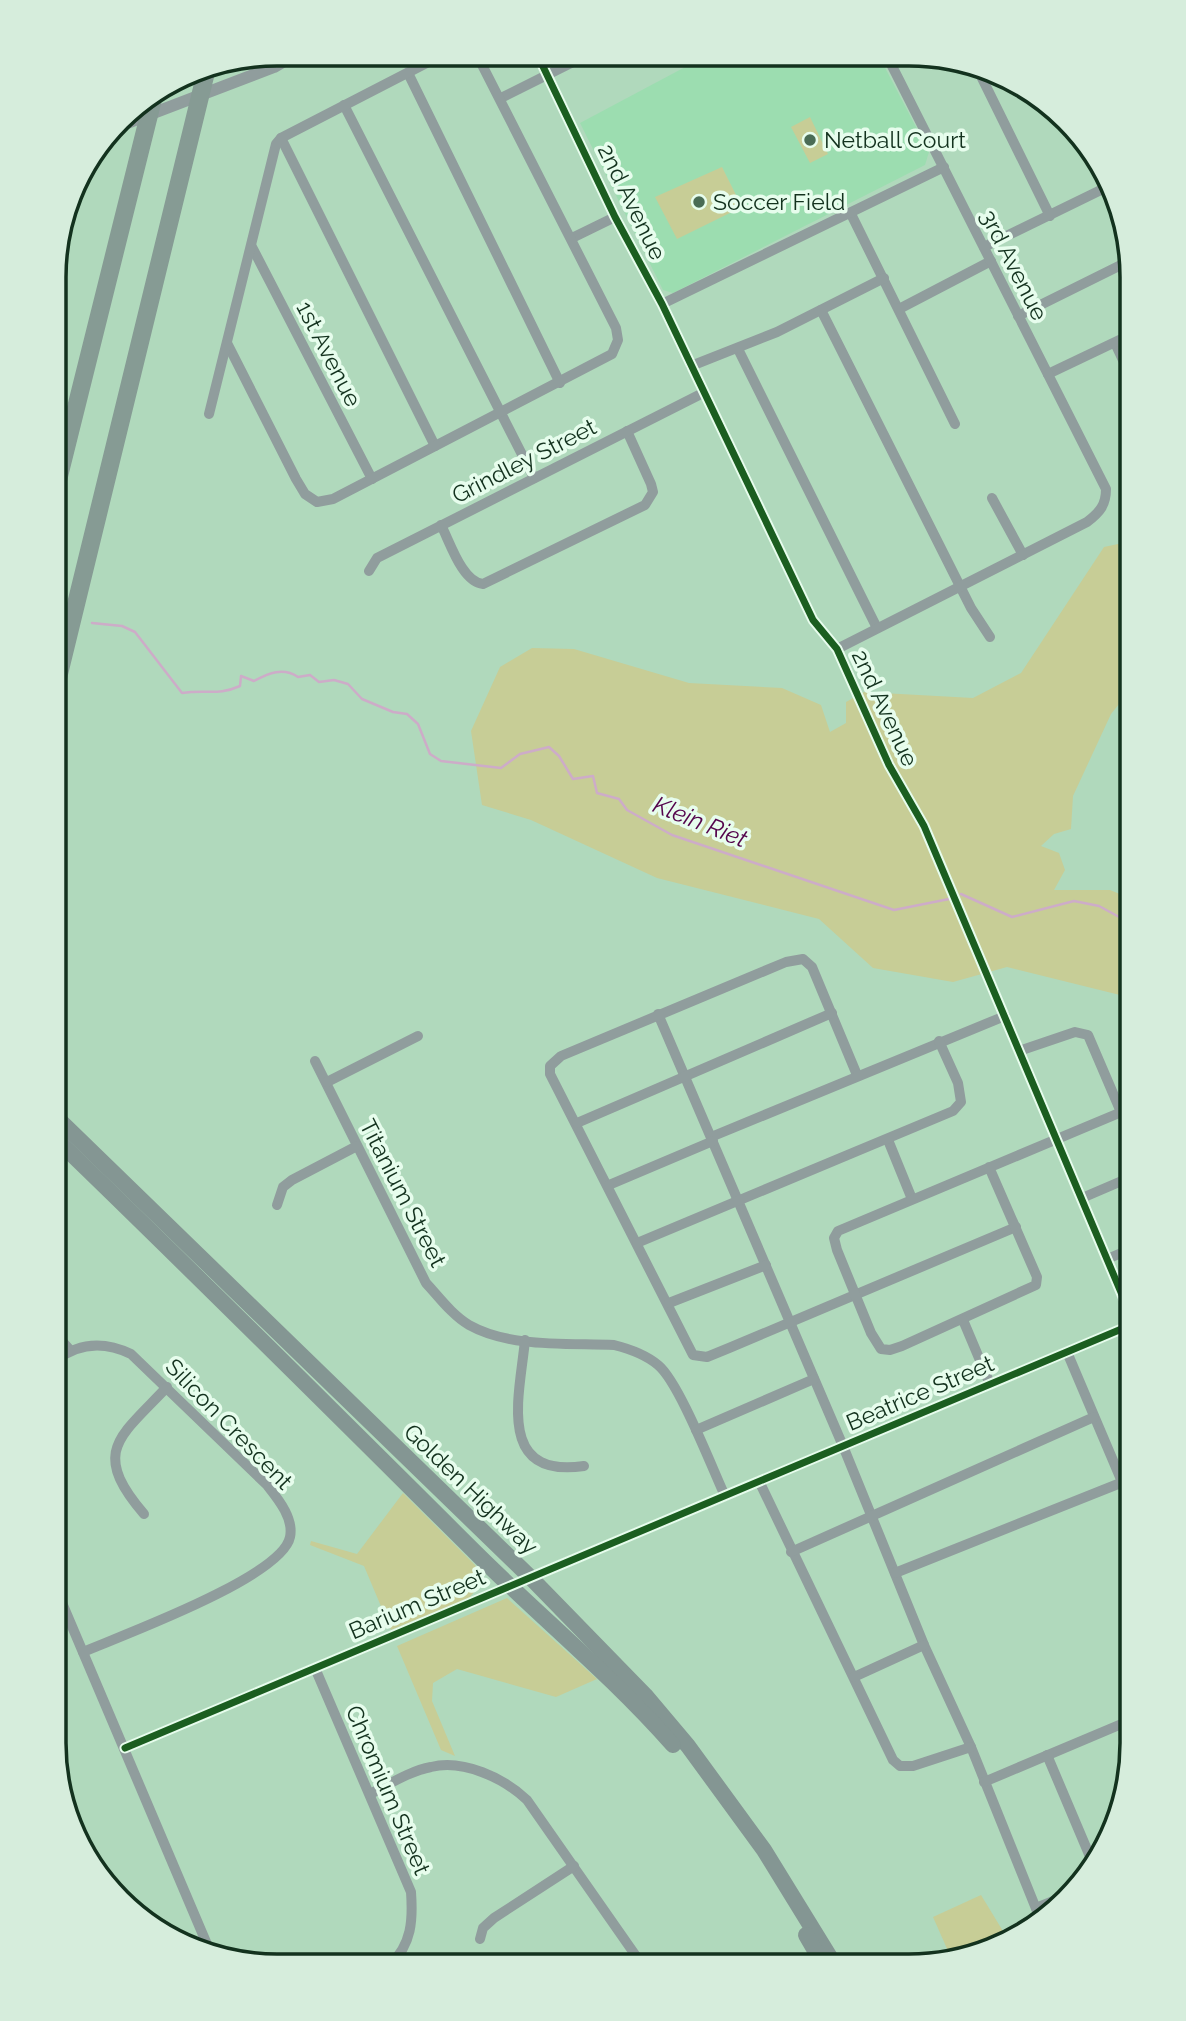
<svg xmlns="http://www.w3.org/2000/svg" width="1186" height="2021" font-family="Raleway,sans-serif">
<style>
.built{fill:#9cddb0}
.green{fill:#c7cd96}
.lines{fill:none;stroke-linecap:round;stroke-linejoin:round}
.stream{stroke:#cdacc8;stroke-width:2.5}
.minor{stroke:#909d9d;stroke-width:10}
.tertiary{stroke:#909d9d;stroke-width:12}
.primary{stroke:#849693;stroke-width:16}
.motorway{stroke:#869b94;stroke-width:18}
.cycleway-casing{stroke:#e7fded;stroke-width:11}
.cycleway{stroke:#1b5e20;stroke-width:7}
.poi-dot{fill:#4a6c55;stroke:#e7fded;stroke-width:2.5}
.labels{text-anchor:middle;stroke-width:7;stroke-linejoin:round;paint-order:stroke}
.poi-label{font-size:23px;fill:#13321e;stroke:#e7fded;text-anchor:start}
.street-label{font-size:23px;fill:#13321e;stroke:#e7fded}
.water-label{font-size:24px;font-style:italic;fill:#54044c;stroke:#e7fded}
.rim{fill:none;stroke:#13321e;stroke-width:3.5}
</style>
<rect width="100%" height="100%" fill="#b0d9bc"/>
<!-- built -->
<polygon class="built" points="704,57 880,58 929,152 925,165 673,293 663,290 580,123"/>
<!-- green -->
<g class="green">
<polygon points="810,117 828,154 810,163 791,127"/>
<polygon points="722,167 742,207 677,239 655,197"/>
<polygon points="1132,541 1132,688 1111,714 1073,796 1071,829 1054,834 1041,846 1059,853 1065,870 1054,890 1110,890 1132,899 1132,998 1007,967 953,982 873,968 819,919 657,878 531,820 482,805 471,731 500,667 532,648 574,649 689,683 782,688 821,705 830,732 846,723 846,702 864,692 973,698 1021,673 1104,547"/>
<polygon points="403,1493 475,1565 481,1575 481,1584 469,1598 391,1630 364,1566 310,1545 311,1541 357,1554"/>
<polygon points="507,1598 597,1679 556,1697 457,1669 433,1683 432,1701 455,1756 441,1750 397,1646"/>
<polygon points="981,1895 1009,1941 981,1955 952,1960 933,1917"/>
</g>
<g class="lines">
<!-- stream -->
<g class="stream">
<path d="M92,623L122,626L135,632L182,693C206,689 218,696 240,686L241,676L254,681C269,673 283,667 298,677L310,675L319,682L334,680L348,684L362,699L393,712L407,714L418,724L430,754L441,761L501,768L520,754L549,747L559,756L573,779L593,776L597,793L619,799L627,810L672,835L894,910L949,899"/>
<polyline points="961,894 1012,917 1074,901 1099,906 1132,924"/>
</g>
<!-- minor -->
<g class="minor">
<polyline points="538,56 615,217 662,304 813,620 837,649 889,765 924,826 1131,1316"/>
<polyline points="979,72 1050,216"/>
<polyline points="408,73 560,383"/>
<polyline points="501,98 585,56"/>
<polyline points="344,105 534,478"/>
<polyline points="281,138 435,446"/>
<polyline points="851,214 955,424"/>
<polyline points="572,238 615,217"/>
<polyline points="252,247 372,479"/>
<polyline points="984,247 1107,187"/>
<polyline points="662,304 944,167"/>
<polyline points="899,309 991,261"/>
<polyline points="821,310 971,608 990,637"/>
<polyline points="1018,316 1129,261"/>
<polyline points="227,343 296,479 305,494 317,502 333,499 612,354 618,340 616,328 477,55"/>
<polyline points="1115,343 1132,379"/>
<polyline points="738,349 877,628"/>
<polyline points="691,366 777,332 884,278"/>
<polyline points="1048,374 1132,334"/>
<polyline points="209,414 276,144 281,138 442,55"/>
<polyline points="992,498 1023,555"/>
<path d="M441,525C450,542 462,582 483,584L645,505L653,492L651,484L627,431"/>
<polyline points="369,571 377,558 703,393"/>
<path d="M837,649L1087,522C1100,512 1106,505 1106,489L888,58"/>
<polyline points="658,1014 843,1446 924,1645 971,1747 1041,1921"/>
<polyline points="1019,1051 1075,1032 1088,1035 1121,1112"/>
<path d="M315,1061L426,1283C439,1297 452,1315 469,1325C510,1348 568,1343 614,1345C630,1349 645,1354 658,1365C679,1382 712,1468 725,1496"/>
<polyline points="857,1075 812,967 803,959 786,962 561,1056 550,1066 550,1074 693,1355 707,1357 729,1348 1016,1227"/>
<polyline points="327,1082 418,1036"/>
<polyline points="577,1123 832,1013"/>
<polyline points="711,1137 1005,1016"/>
<polyline points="888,1140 912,1199"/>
<polyline points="989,1167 1037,1277 1036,1285 902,1346 890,1350 881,1349 871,1333 837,1250 834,1238 838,1231 1131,1108"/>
<polyline points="609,1185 713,1141"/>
<polyline points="1082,1198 1131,1177"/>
<polyline points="277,1205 283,1187 292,1180 357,1146"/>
<polyline points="637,1243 953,1111 961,1102 958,1083 939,1041"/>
<polyline points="1107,1259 1131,1249"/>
<polyline points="669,1303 766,1265"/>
<polyline points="963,1320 990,1384"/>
<polyline points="55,1333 70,1350"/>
<path d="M525,1340C520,1394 495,1479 584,1466"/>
<polyline points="1067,1352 1131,1503"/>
<path d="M55,1361C78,1343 104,1341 131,1354L267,1485C278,1499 294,1518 290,1537C282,1577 123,1635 83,1652"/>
<polyline points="696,1430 814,1379"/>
<polyline points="759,1481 893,1760 900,1766 913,1766 971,1747"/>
<path d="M144,1514C90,1451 120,1437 167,1387"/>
<polyline points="791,1552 1094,1417"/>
<polyline points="895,1573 1123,1482"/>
<polyline points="54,1584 209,1949"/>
<path d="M315,1668L411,1892C413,1920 412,1944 390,1965"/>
<polyline points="854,1677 924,1645"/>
<polyline points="125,1748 1131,1325"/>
<polyline points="1047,1755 1094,1866"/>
<polyline points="984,1782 1131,1720"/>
<path d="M370,1794C390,1784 410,1771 431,1767C463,1759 504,1778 527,1800L643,1966"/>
<polyline points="1112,1814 1119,1811"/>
<polyline points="1036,1908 1071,1894"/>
<polyline points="480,1939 483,1928 494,1918 574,1866"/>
<polyline points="624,1966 637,1957"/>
</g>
<!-- tertiary -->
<polyline class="tertiary" points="117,127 274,67 296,54"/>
<!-- primary -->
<g class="primary">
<polyline points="55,1116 531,1578 645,1695 688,1746 764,1850 836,1967"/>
<path d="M55,1138C198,1276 339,1417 480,1557C544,1620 613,1677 673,1745"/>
<polyline points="806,1935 824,1966"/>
</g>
<!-- motorway -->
<g class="motorway">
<polyline points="56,488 154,95"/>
<polyline points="56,686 207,68"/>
</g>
<defs>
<g id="cycleway">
<polyline points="538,56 615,217 662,304 813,620 837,649 889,765 924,826 1131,1316"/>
<polyline points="125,1748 1131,1325"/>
</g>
</defs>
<!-- cycleway casing -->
<use href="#cycleway" class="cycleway-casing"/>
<!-- cycleway -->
<use href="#cycleway" class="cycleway"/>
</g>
<!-- markers -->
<g class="poi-dot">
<circle cx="810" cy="140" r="7"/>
<circle cx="699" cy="202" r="7"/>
</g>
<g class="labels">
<!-- poi labels -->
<g class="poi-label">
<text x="824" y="148">Netball Court</text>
<text x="713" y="210">Soccer Field</text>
</g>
<!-- street labels -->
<g class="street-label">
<text transform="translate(632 202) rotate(64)" y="8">2nd Avenue</text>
<text transform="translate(1014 265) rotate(63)" y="8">3rd Avenue</text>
<text transform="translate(329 354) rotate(63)" y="8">1st Avenue</text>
<text transform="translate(524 461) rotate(-27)" y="8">Grindley Street</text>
<text transform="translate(885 708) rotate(65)" y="8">2nd Avenue</text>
<text transform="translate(403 1193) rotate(63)" y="8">Titanium Street</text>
<text transform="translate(920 1393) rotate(-23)" y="8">Beatrice Street</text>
<text transform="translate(229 1424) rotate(46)" y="8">Silicon Crescent</text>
<text transform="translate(471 1489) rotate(44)" y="8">Golden Highway</text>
<text transform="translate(417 1604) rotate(-23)" y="8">Barium Street</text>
<text transform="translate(388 1790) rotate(67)" y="8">Chromium Street</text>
</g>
<!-- water labels -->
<g class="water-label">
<text transform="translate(700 822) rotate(22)" y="8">Klein Riet</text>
</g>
</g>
<!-- crop -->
<path d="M0 0H1186V2021H0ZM277 66H909A211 211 0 0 1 1120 277V1743A211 211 0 0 1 909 1954H277A211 211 0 0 1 66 1743V277A211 211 0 0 1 277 66Z" fill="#d6eddc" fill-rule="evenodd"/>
<path class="rim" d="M277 66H909A211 211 0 0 1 1120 277V1743A211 211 0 0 1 909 1954H277A211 211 0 0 1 66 1743V277A211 211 0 0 1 277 66Z"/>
</svg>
